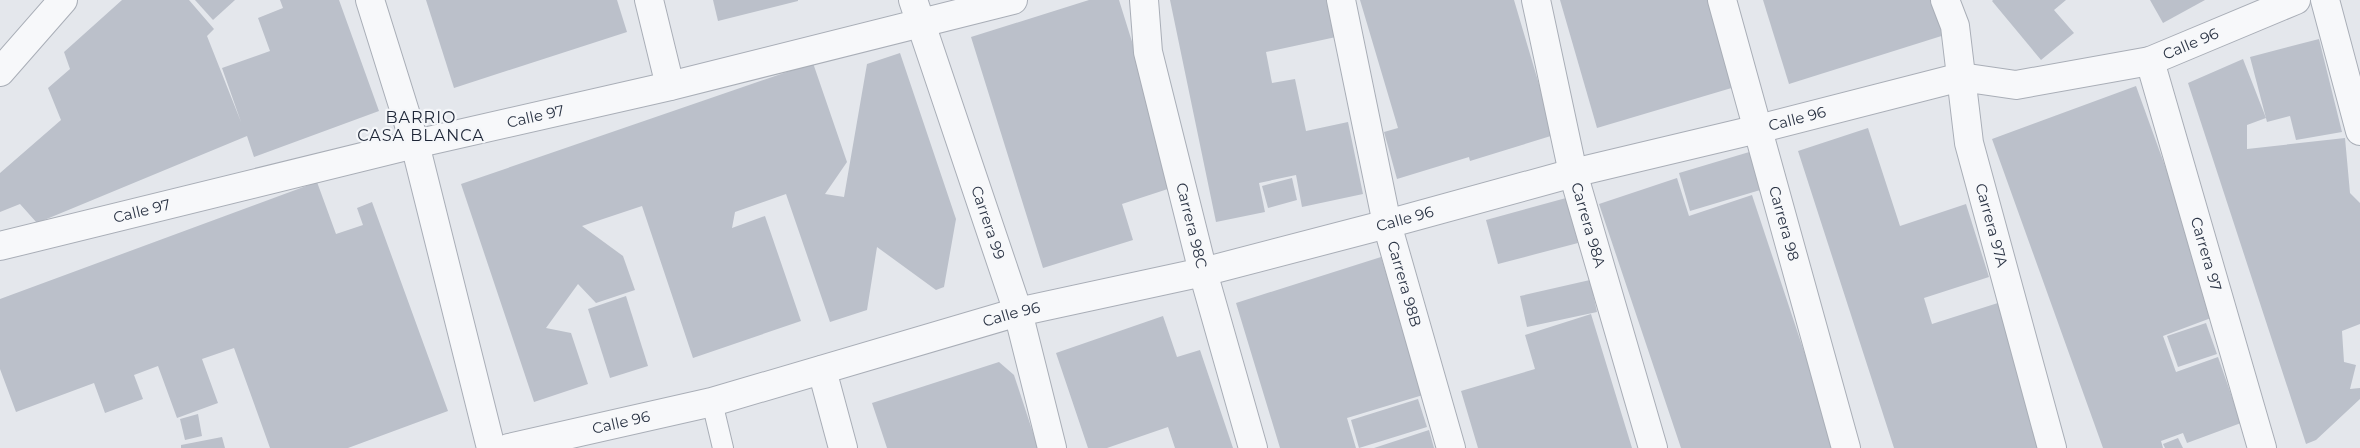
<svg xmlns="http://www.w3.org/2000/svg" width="2360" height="448" font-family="Montserrat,sans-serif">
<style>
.building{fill:#bbc0ca}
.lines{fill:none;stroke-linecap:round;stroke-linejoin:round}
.lane-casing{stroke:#a9aeb7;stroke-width:22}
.street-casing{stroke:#a9aeb7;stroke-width:30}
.lane{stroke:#f7f8fa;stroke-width:20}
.street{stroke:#f7f8fa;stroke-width:28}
.labels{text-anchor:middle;stroke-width:4.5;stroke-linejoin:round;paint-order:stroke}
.street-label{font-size:15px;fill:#2b3445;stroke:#f4f6f9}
.neighbourhood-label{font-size:16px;letter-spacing:1px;fill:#1d2536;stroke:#f4f6f9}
</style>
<rect width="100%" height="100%" fill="#e4e7ec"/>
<!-- building -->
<g class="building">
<polygon points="122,0 189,0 214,29 207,36 241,122 222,68 270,51 258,18 283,8 280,0 339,0 379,111 254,157 247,136 37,223 20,204 0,212 0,173 61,120 48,88 70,69 64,52"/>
<polygon points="195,0 235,0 213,20"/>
<polygon points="426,0 617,0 627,32 454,88"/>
<polygon points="713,0 798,0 798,1 718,21"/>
<polygon points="1089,0 1119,0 1177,186 1122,204 1133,240 1043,268 971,37"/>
<polygon points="1170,0 1329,0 1336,37 1266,52 1272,83 1295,79 1306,131 1348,122 1363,194 1302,207 1296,175 1259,183 1265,212 1216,222"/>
<polygon points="1360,0 1514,0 1554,135 1470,161 1469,157 1397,179 1384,132 1398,128"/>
<polygon points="1560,0 1721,0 1745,84 1597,128"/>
<polygon points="1763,0 1941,0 1951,33 1789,84"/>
<polygon points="1993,0 2066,0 2054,10 2074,33 2041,60 1992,1"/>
<polygon points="2150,0 2205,0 2163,23"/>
<polygon points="2319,39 2342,132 2296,140 2290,116 2267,122 2250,57"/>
<polygon points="900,53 956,219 944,287 936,290 877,247 867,310 830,322 786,194 735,212 732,228 765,216 801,321 693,358 642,206 582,226 623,256 635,290 596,303 578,284 546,328 571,333 588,384 534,402 461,184 813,63 847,162 825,194 844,197 867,64"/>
<polygon points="2243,59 2266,118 2247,125 2247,149 2345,138 2350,193 2360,203 2360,324 2342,331 2344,362 2356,365 2350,389 2360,388 2360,399 2316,440 2306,444 2188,83"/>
<polygon points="2136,86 2219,315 2163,336 2176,372 2218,357 2241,423 2187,443 2183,433 2161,441 2163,448 2103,448 1992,139"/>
<polygon points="1868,128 1900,226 1966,204 1989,277 1924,298 1932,324 2001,302 2048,448 1894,448 1798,151"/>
<polygon points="1756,150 1767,188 1690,211 1679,173"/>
<polygon points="1292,178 1297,200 1268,208 1262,186"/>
<polygon points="1677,178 1689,216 1752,195 1836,448 1681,448 1599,204"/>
<polygon points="317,182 336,234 363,225 357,208 372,202 448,411 348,448 270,448 234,348 202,359 218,403 177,418 158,366 134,375 143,399 105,413 94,383 16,412 0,369 0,299"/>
<polygon points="1566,198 1578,243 1498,264 1486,220"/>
<polygon points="1381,257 1423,395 1347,418 1356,448 1280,448 1236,303"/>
<polygon points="1590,280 1597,312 1527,327 1520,296"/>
<polygon points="626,296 648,366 610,378 588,309"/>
<polygon points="1591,314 1632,448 1478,448 1461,391 1535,369 1525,335"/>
<polygon points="1163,316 1177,357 1200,350 1233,448 1175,448 1168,427 1107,448 1088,448 1056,353"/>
<polygon points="2206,323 2217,354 2178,367 2167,336"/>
<polygon points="999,362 1014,375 1038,448 887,448 872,403"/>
<polygon points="1418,399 1427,427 1359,448 1351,420"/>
<polygon points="198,414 202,436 185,440 180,419"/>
<polygon points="1429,430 1434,448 1374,448"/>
<polygon points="222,437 225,448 181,448 181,445"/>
<polygon points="2178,438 2183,448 2165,448 2163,444"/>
</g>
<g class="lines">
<defs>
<polyline id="lane" points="712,402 723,448"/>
<g id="street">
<polyline points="370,0 415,144 491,448"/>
<polyline points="649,0 670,86"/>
<path id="s1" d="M913,0L1018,312L1052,448"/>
<path id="s2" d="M1144,0L1148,52L1203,272L1253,448"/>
<path id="s3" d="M1341,0L1387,224L1451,448"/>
<path id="s4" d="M1536,0L1573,173L1653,448"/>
<path id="s5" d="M1722,0L1846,448"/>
<path id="s6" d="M1945,0L1955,26L1969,143L2052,448"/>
<polyline points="2325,0 2360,131"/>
<path id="s7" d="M2150,61L2262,448"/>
<polyline points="0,72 63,0"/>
<path id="s8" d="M0,246L415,144L670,86L1013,0"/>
<polyline points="822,370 843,448"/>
<path id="s9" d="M509,448L712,402L1018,312L1203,272L1387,224L1573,173L1758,129L1961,77L2016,85L2150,61L2296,0"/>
</g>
</defs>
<!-- lane casing -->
<use href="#lane" class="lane-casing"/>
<!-- street casing -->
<use href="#street" class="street-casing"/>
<!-- lane -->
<use href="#lane" class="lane"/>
<!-- street -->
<use href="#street" class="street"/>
</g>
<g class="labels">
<!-- street labels -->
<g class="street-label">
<text dy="5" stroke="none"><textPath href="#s9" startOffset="1735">Calle 96</textPath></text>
<text dy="5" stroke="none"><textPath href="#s8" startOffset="551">Calle 97</textPath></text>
<text dy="5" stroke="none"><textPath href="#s9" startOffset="1330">Calle 96</textPath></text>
<text dy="5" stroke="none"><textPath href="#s8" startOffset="146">Calle 97</textPath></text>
<text dy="5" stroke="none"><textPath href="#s9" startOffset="925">Calle 96</textPath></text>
<text dy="5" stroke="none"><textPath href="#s1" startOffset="235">Carrera 99</textPath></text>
<text dy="5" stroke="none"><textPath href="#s5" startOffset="232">Carrera 98</textPath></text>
<text dy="5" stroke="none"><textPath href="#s6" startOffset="231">Carrera 97A</textPath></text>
<text dy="5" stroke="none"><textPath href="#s2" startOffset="231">Carrera 98C</textPath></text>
<text dy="5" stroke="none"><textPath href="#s4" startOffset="231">Carrera 98A</textPath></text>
<text dy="5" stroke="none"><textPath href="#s7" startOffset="201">Carrera 97</textPath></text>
<text dy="5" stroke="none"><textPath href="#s3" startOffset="291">Carrera 98B</textPath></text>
<text dy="5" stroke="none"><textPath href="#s9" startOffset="520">Calle 96</textPath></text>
<text dy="5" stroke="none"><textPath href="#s9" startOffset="115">Calle 96</textPath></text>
</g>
<!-- neighbourhood labels -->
<g class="neighbourhood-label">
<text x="421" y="123">BARRIO<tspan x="421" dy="18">CASA BLANCA</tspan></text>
</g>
</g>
</svg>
